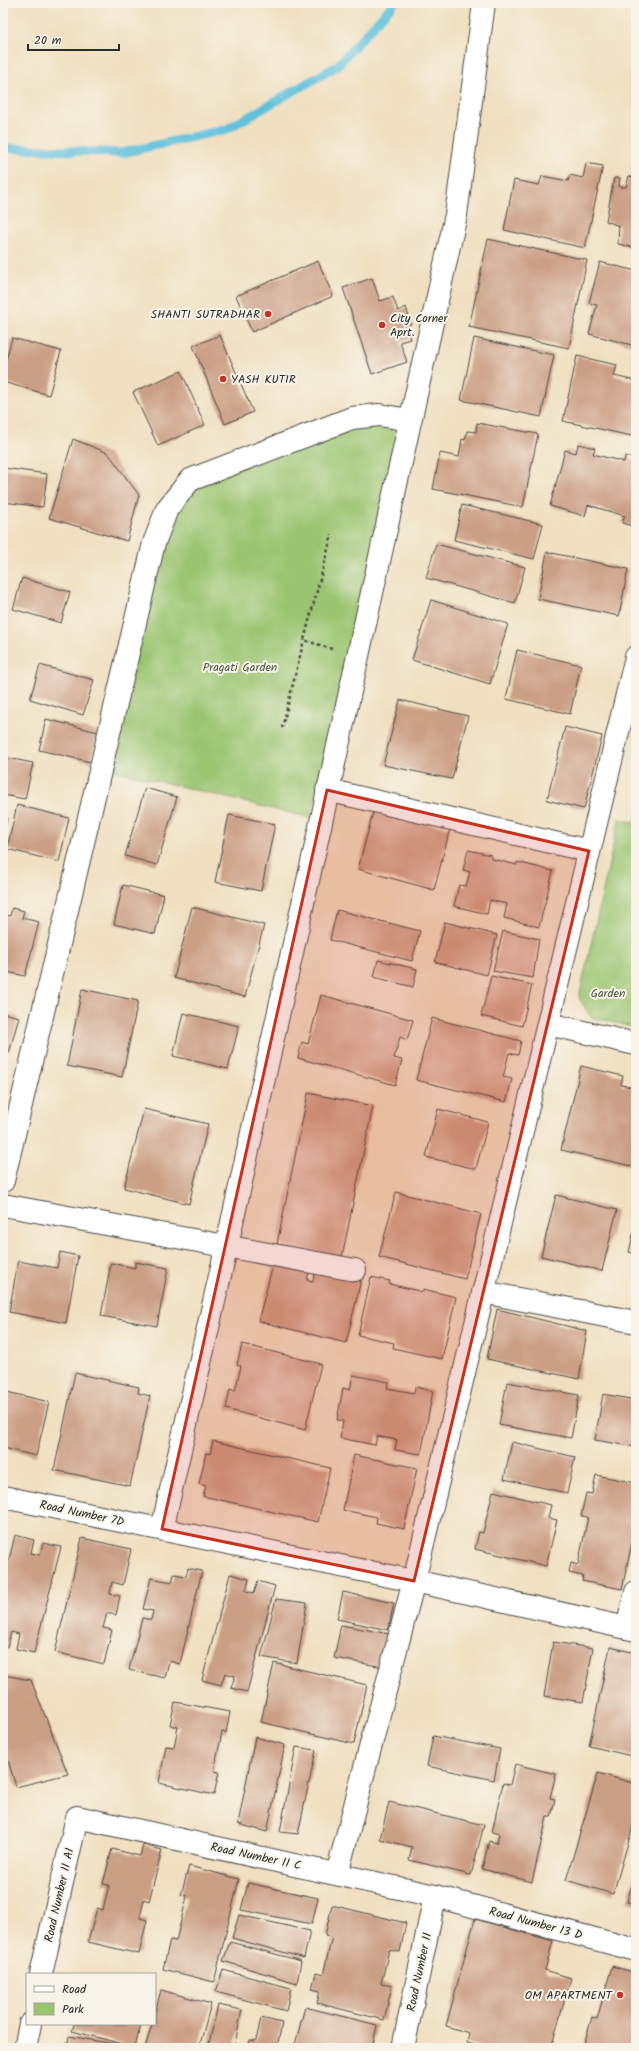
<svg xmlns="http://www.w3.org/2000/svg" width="639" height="2051" font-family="Kalam,sans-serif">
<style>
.green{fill:#9ac470;stroke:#62784e}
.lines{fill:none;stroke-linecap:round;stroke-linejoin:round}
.stream{stroke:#5ec1dc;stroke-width:9}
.building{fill:#cb9f85}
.minor-casing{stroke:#494642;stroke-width:24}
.path{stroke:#494642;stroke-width:2.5;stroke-dasharray:3 3;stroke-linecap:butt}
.minor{stroke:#fff;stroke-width:22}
.marked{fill:#c8321e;fill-opacity:0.2;stroke:#c8321e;stroke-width:3;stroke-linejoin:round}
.poi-dot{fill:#c8321e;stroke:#f7f3e8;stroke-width:1.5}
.labels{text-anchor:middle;stroke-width:4;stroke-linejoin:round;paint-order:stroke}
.poi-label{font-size:12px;fill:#2b2b2b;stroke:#f7f3e8;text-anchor:end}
.park-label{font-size:12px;fill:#4c5940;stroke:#f7f3e8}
.street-label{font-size:12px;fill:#2b2b2b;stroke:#f7f3e8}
</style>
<rect width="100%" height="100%" fill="#f7f3e8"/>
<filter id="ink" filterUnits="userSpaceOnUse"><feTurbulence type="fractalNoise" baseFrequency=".025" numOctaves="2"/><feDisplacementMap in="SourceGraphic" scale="8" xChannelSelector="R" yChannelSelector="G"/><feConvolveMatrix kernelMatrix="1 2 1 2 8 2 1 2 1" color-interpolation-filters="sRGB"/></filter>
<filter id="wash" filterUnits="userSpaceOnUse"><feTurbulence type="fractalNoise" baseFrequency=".012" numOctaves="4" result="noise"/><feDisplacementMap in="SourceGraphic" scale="16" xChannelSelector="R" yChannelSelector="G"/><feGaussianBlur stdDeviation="0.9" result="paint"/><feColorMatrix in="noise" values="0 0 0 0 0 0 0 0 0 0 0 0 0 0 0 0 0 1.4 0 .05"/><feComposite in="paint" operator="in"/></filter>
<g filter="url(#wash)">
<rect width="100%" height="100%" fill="#f0e0c1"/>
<!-- green -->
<g class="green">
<polygon points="354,423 403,423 310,818 109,769 171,512 195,484"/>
<polygon points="619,819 636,823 636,1028 591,1017 579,998"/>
</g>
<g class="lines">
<!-- stream -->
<polyline class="stream" points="3,148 122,153 227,129 337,66 394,3"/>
</g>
<g id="blocks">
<!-- building -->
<g class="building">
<polygon points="586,163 603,166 585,248 504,230 514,180 539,185 542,176 568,181 570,175 583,178"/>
<polygon points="629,176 636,178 636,248 618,244 619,226 606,221 614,178 620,178 619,187 626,187"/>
<polygon points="488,239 587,260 569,348 469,327"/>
<polygon points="318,261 333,296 252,332 236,296"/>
<polygon points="600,262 636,271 636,346 589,334 597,305 589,303"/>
<polygon points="372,278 380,301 393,297 398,311 406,307 411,324 405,326 410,339 400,342 407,362 372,374 343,288"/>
<polygon points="220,335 253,412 225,424 193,346"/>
<polygon points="12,338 61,351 49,395 3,382 3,371"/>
<polygon points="474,338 554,355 541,417 461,400"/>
<polygon points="577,356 617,365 614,376 636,381 636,437 563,421"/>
<polygon points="181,371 205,425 158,446 133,392"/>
<polygon points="477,423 538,434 523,507 433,489 440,453 459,457 462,439 465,440 467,431 476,432"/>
<polygon points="73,439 108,453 139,495 127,541 49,518"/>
<polygon points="578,444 595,448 593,454 624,462 625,456 636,459 636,527 622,523 625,516 588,505 585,516 550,506 565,450 576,453"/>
<polygon points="3,468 47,474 43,507 3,502"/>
<polygon points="462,505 543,524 534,559 454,540"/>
<polygon points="436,544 525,567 515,603 426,578"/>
<polygon points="547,552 628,569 619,616 538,599"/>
<polygon points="22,578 70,592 61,623 13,609"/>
<polygon points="431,600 508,624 490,684 412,660"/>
<polygon points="517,650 581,665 570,714 506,699"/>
<polygon points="40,665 94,680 83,715 30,699"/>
<polygon points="400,700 468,716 452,779 383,765"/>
<polygon points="46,719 98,732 91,762 39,750"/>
<polygon points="565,727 602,736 584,809 547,800"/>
<polygon points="3,757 33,763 25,799 3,795"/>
<polygon points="145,788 177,797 157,865 125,856"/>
<polygon points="17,805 69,818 59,862 7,849"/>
<polygon points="374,809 450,829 434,890 358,869"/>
<polygon points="229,815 275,824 261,891 215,882"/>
<polygon points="3,818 7,818 4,833 3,833"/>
<polygon points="468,850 491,855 491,859 517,865 517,862 553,871 539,927 504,918 507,904 490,900 487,914 454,906 459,885 466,886 470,872 463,870"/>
<polygon points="123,885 164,895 155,934 114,924"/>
<polygon points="192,907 264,925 245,997 174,978"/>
<polygon points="12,908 24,911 22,918 39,922 25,976 3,971 3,914 10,916"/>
<polygon points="337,910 420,931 412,961 330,940"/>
<polygon points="445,922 497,935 487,975 435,962"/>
<polygon points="503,931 539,939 533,978 493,971"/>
<polygon points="378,960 417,969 413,987 374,977"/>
<polygon points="491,976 532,985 522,1026 481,1016"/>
<polygon points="82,989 138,1001 122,1077 67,1066"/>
<polygon points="321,995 413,1020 407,1040 400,1037 394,1058 402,1060 395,1085 298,1058 302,1042 308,1044"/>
<polygon points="3,1013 19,1017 9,1053 3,1051"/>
<polygon points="183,1013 239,1026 228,1069 173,1056"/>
<polygon points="432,1018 521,1041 518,1055 509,1053 503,1077 512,1079 506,1102 416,1080"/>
<polygon points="581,1066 623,1076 621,1085 636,1088 636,1167 561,1150"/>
<polygon points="308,1093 373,1106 342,1257 277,1244"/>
<polygon points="144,1109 208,1124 189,1204 124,1188"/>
<polygon points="438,1109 488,1122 476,1169 426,1157"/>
<polygon points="396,1192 481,1214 465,1279 379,1257"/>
<polygon points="556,1195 617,1210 602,1271 541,1256"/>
<polygon points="635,1226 636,1226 636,1254 629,1252"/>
<polygon points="60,1252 78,1256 66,1323 9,1312 18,1261 57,1268"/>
<polygon points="135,1262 168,1268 157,1326 101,1316 111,1263 135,1268"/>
<polygon points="273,1265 310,1268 307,1280 313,1281 316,1270 361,1280 346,1343 258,1321"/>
<polygon points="371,1277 390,1281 389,1284 423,1292 423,1289 456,1297 442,1359 393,1348 394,1343 358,1335"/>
<polygon points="497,1309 587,1331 579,1379 487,1359"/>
<polygon points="242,1344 321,1364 305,1430 226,1409 230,1389 235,1391 241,1366 237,1365"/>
<polygon points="75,1373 139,1387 138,1393 150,1396 130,1486 54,1470"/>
<polygon points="353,1375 389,1382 387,1388 414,1393 415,1387 433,1391 421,1454 395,1450 397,1440 377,1436 375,1445 340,1438 343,1421 337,1420 343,1388 350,1390"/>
<polygon points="507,1382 579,1395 571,1438 499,1425"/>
<polygon points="3,1391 49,1402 36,1456 3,1448"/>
<polygon points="603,1394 636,1400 636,1447 595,1440"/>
<polygon points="213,1441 330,1468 318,1522 203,1496 206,1486 199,1484 206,1453 210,1454"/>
<polygon points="512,1442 575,1457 567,1493 504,1479"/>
<polygon points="354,1455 417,1468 404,1529 376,1523 377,1517 343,1510"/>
<polygon points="596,1475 636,1483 634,1498 636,1498 636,1523 622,1589 582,1581 583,1576 569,1573 571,1563 578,1565 588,1517 581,1516 586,1493 592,1494"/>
<polygon points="493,1491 551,1505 548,1518 557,1520 546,1566 475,1549 479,1532 483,1533"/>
<polygon points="15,1535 34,1540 31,1553 40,1555 43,1543 61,1547 34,1653 16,1649 19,1634 11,1632 7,1647 3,1646 3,1584"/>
<polygon points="82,1538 131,1549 123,1585 112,1582 110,1594 120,1596 116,1615 107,1613 103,1628 112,1630 104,1664 55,1652"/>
<polygon points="188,1568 202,1571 180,1664 169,1661 165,1678 129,1670 142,1618 151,1620 153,1611 143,1609 151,1578 172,1582 174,1574 186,1576"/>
<polygon points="230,1574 249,1579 246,1591 254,1593 258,1581 275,1586 247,1692 231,1688 235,1676 225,1673 221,1685 202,1680"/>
<polygon points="343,1592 394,1603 388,1630 337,1619"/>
<polygon points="276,1599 307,1603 297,1663 261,1657"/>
<polygon points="341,1625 390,1634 383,1667 334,1658"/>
<polygon points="553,1642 593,1648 583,1702 544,1696"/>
<polygon points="610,1647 636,1653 636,1757 589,1746"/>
<polygon points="274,1663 367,1685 354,1744 261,1722"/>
<polygon points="3,1675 31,1680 68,1774 16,1787 3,1743"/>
<polygon points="175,1702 230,1712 226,1733 222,1732 214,1771 219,1772 214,1795 159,1783 166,1746 174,1747 178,1727 170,1725"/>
<polygon points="433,1736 500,1749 494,1780 427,1766"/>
<polygon points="255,1737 285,1745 267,1832 238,1824"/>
<polygon points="296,1747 316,1750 298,1834 280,1832"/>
<polygon points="515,1764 556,1774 550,1798 555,1799 551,1817 547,1817 532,1882 482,1869 489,1841 497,1843 499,1834 492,1832 503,1783 510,1785"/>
<polygon points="598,1773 636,1784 636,1816 613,1894 566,1880"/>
<polygon points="389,1802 484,1825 471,1875 409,1860 412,1847 380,1839"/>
<polygon points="143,1845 162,1850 149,1901 144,1899 140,1918 147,1920 139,1954 88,1942 97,1908 103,1910 109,1885 103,1884 112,1849 140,1856"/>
<polygon points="189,1866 239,1879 214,1982 163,1969 170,1940 176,1941 187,1896 181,1895"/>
<polygon points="636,1871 636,1904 627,1902"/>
<polygon points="248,1883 318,1898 312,1924 241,1910"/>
<polygon points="332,1905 406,1923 400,1952 389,1950 381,1984 392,1986 384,2020 317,2003 320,1991 312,1989 316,1973 323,1975 332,1937 325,1936"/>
<polygon points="239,1915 310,1931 304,1958 232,1938"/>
<polygon points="475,1919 553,1941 545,1970 571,1978 551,2048 485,2048 467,2043 469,2033 446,2026"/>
<polygon points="230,1942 301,1961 297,1983 223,1961"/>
<polygon points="612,1966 636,1973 636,2048 583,2048 592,2017 597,2019"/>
<polygon points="223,1970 291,1988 286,2011 216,1992"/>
<polygon points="161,1990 211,2004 199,2048 145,2048 152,2024 155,2024 155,2013"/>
<polygon points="218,2005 242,2010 234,2048 208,2048"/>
<polygon points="305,2007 377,2025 372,2048 294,2048"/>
<polygon points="261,2018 282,2023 277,2048 248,2048 250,2040 256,2041"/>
<polygon points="74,2024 141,2024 135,2047 72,2031"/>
<polygon points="69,2036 130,2047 130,2048 67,2048"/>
</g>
</g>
</g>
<g filter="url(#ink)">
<use href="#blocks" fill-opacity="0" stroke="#494642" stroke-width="1"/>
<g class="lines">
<defs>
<g id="minor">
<polyline points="327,790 589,851"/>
<polyline points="548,1024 636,1044"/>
<polyline points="3,1181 154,543 167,509 190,480 352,418 379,415 410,420"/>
<polyline points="3,1205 355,1270"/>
<polyline points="483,1292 636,1322"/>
<polyline points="3,1497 414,1581 636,1630"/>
<polyline points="162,1529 227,1245 456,215 484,3"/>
<polyline points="627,1628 636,1592"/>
<polyline points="337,1874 414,1581 636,657"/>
<polyline points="41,1974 77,1817 435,1896 636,1950"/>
<polyline points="25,2048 30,2024"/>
<polyline points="403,2048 435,1896"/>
</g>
</defs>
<!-- minor casing -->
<use href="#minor" class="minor-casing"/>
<!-- path -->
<g class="path">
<polyline points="332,649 304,640 332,534"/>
<polyline points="282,728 304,640"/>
</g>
<!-- minor -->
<use href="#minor" class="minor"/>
</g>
</g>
<!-- marked area -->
<path class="marked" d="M327,790L589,851L414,1581L162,1529Z"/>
<!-- markers -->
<g class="poi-dot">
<circle cx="268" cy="314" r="4"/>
<circle cx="382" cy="325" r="4"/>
<circle cx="223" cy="379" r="4"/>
<circle cx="620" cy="1995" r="4"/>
</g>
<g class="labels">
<!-- poi labels -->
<g class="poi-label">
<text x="260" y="318">SHANTI SUTRADHAR</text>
<text x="390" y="322" text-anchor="start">City Corner<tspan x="390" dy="14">Aprt.</tspan></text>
<text x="231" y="383" text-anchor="start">YASH KUTIR</text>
<text x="612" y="1999">OM APARTMENT</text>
</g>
<!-- park labels -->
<g class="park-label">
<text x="240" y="671">Pragati Garden</text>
<text x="608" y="997">Garden</text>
</g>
<!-- street labels -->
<g class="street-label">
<text transform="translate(82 1513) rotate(12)" y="4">Road Number 7D</text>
<text transform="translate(256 1856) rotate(12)" y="4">Road Number 11 C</text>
<text transform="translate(59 1895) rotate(-77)" y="4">Road Number 11 A1</text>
<text transform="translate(536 1923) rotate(15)" y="4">Road Number 13 D</text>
<text transform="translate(419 1972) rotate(-78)" y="4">Road Number 11</text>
</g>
</g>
<!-- margin -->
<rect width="639" height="2051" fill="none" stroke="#f7f3e8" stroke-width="16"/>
<!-- legend -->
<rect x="26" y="1973" width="130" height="52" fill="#f7f3e8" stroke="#a5a39c"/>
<rect x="34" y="1986" width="20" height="6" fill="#ffffff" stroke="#a5a39c"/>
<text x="62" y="1993" font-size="12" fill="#2b2b2b">Road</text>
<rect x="34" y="2003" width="20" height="12" fill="#9ac470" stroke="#a5a39c"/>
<text x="62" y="2013" font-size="12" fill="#2b2b2b">Park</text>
<!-- scale -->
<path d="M28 44v6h91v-6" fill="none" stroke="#2b2b2b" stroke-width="2"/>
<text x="34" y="44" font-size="12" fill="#2b2b2b" stroke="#f7f3e8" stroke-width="3" paint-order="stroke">20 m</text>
</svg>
